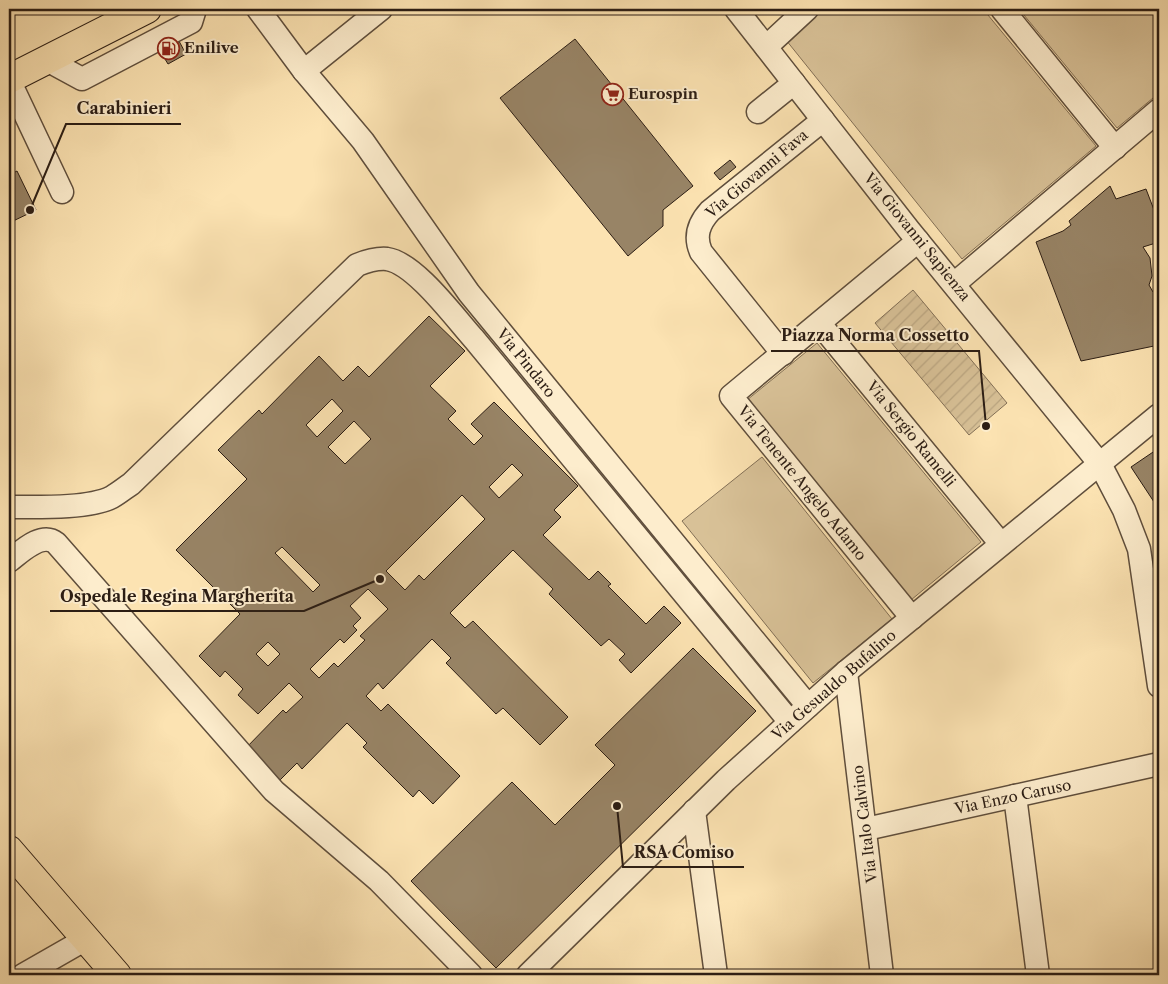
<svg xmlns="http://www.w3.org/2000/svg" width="1168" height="984" font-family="'Libre Caslon Text',serif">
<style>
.grass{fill:#d8c197;stroke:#826f56}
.garden{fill:url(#garden-furrows);stroke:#826f56}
.building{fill:#988466;stroke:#2b1d14;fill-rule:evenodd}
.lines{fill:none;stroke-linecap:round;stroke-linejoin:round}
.minor-casing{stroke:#5f4e3c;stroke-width:25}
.major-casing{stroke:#2b1d14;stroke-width:30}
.minor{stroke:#fdedcd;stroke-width:22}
.major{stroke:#fce3b2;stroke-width:28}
.labels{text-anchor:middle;stroke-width:4;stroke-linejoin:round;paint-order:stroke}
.poi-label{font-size:15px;font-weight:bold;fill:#2b1d14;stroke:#fdedcd;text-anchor:start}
.street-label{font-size:15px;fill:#2b1d14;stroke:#fdedcd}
.leader{fill:none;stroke:#2b1d14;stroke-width:2}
.callout-dot{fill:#2b1d14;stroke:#fdedcd;stroke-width:2}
.callout-label{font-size:16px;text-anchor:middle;font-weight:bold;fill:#2b1d14;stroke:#fdedcd;stroke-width:4;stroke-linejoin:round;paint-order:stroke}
</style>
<defs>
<pattern id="garden-furrows" width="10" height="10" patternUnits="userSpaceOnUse" patternTransform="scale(1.25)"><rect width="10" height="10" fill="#d8c197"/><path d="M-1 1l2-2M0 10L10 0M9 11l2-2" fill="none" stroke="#baa581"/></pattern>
</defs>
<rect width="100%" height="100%" fill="#fce3b2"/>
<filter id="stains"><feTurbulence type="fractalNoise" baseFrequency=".004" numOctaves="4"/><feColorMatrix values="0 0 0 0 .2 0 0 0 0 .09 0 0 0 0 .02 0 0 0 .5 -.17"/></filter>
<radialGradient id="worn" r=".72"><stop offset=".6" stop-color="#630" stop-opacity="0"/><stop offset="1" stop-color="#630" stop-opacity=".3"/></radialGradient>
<!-- grass -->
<g class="grass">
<polygon points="821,9 983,9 1096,146 962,259 786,40"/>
<polygon points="1019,9 1159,9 1159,93 1117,128"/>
<polygon points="817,343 981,542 911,600 747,400"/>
<polygon points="762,457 892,619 813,683 682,521"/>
</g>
<!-- garden -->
<polygon class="garden" points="913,290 1007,403 969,435 875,323"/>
<!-- building -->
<g class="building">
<polygon points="173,30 186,54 168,64 154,41"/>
<polygon points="575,39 693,186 663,210 663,226 628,256 500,98"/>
<polygon points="730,160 736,167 720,180 714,173"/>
<polygon points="17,171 36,210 9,223 9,175"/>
<polygon points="1110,186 1116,199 1146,189 1159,223 1159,242 1143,247 1150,258 1152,276 1149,285 1153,292 1159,291 1159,345 1081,361 1036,242 1063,231 1071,225 1069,221"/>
<path d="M429,316L465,351L430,386L456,411L448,419L474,445L483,436L471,424L494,402L578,486L554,510L561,517L543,535L589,580L598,571L611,584L608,586L646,624L664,606L681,623L631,673L619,660L625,654L609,639L601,646L549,594L553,589L513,550L450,613L465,628L473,621L568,717L540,745L503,708L496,714L446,663L451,658L432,639L383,689L378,683L366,696L381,711L388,704L460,776L433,804L419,790L413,797L363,747L367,743L347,723L302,769L297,763L276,784L243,751L283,710L286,713L303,697L289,683L258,714L238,695L243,689L225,671L220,677L199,656L240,614L176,550L247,479L218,450L259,410L262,414L319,356L343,381L358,366L369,377ZM332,399L343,411L317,437L306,425ZM354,421L371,439L345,464L328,447ZM512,464L523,475L499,498L489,487ZM462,495L485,519L424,580L419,575L405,590L386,571ZM282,547L320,585L313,592L275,553ZM368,589L388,609L360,636L365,640L338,667L334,663L319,678L310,669L340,639L344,643L357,630L353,626L361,618L350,606ZM268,642L280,654L268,666L256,654Z"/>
<polygon points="1159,448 1159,503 1156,505 1131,467"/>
<polygon points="693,648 756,711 496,968 411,881 512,782 555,825 615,765 595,745"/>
</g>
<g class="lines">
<defs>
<g id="minor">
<polyline points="258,9 304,71 363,141 469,293 808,706"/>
<polyline points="736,9 909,230 1100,464 1124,510 1139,549 1159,686"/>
<polyline points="1002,9 1115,148"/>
<polyline points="766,47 807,9"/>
<polyline points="47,60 82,79 191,22 195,9"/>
<polyline points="304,71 381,9"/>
<polyline points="9,80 62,192"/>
<polyline points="758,112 794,83"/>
<polyline points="954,284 1159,110"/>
<polyline points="820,324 1001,544"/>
<path d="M783,354L701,252C694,236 699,223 710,211L823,120"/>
<path d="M9,507C35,507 89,509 112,497C119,493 125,488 131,484L357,265C367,261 376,258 387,259C415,263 455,318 474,339L790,722"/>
<path d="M9,561C20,553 41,531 56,543L274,791L379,881L471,975"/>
<polyline points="912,618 731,396 918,241"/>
<polyline points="846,672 882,975"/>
<polyline points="1015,796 1038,975"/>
<polyline points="694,811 716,975"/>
<polyline points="866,829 1159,764"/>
<polyline points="23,975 86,939"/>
<polyline points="528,975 726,780 846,672 1159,415"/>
</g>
<g id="major">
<polyline points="9,79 147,9"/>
<polyline points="9,850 117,975"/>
</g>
</defs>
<!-- minor casing -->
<use href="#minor" class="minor-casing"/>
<!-- major casing -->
<use href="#major" class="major-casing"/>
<!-- minor -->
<use href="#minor" class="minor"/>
<!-- major -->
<use href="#major" class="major"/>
</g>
<!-- icons -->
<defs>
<symbol id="fuel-ring" viewBox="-11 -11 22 22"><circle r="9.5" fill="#fdedcd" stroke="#8f2418" stroke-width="1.5"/><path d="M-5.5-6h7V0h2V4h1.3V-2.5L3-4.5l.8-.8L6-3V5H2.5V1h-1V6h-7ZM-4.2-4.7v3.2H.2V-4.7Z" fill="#8f2418"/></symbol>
<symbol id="supermarket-ring" viewBox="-11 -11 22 22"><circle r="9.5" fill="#fdedcd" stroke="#8f2418" stroke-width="1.5"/><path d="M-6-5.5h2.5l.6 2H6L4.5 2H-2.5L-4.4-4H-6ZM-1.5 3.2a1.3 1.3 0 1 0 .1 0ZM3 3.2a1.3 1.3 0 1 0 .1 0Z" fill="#8f2418"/></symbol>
</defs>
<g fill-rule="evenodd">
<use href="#fuel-ring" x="156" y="36" width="25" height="25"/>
<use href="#supermarket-ring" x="600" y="82" width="25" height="25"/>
</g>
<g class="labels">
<!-- poi labels -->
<g class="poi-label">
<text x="184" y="53">Enilive</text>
<text x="628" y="99">Eurospin</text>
</g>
<!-- street labels -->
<g class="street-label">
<text transform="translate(757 174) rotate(-40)" y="5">Via Giovanni Fava</text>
<text transform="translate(917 237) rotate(51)" y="5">Via Giovanni Sapienza</text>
<text transform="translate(526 363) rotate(51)" y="5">Via Pindaro</text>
<text transform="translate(911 434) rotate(51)" y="5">Via Sergio Ramelli</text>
<text transform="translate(802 483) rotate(51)" y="5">Via Tenente Angelo Adamo</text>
<text transform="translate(834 685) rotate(-41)" y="5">Via Gesualdo Bufalino</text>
<text transform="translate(1013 797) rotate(-12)" y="5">Via Enzo Caruso</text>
<text transform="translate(865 824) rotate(-97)" y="5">Via Italo Calvino</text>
</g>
</g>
<!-- callouts -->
<path class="leader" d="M30 210L66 124H181M986 426L979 351H771M380 579L304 611H50M617 806L623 867H744"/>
<g class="callout-dot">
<circle cx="30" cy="210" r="5"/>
<circle cx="986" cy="426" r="5"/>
<circle cx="380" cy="579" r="5"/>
<circle cx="617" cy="806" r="5"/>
</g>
<g class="callout-label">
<text x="124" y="114">Carabinieri</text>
<text x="875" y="341">Piazza Norma Cossetto</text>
<text x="177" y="602">Ospedale Regina Margherita</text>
<text x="684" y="858">RSA Comiso</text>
</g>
<!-- margin -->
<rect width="1168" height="984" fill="none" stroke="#fce3b2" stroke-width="30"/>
<rect x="10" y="10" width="1148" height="964" fill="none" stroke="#2b1d14" stroke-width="2.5"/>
<rect x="15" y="15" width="1138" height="954" fill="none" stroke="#2b1d14"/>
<rect width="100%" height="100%" filter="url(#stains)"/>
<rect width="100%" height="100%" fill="url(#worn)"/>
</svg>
